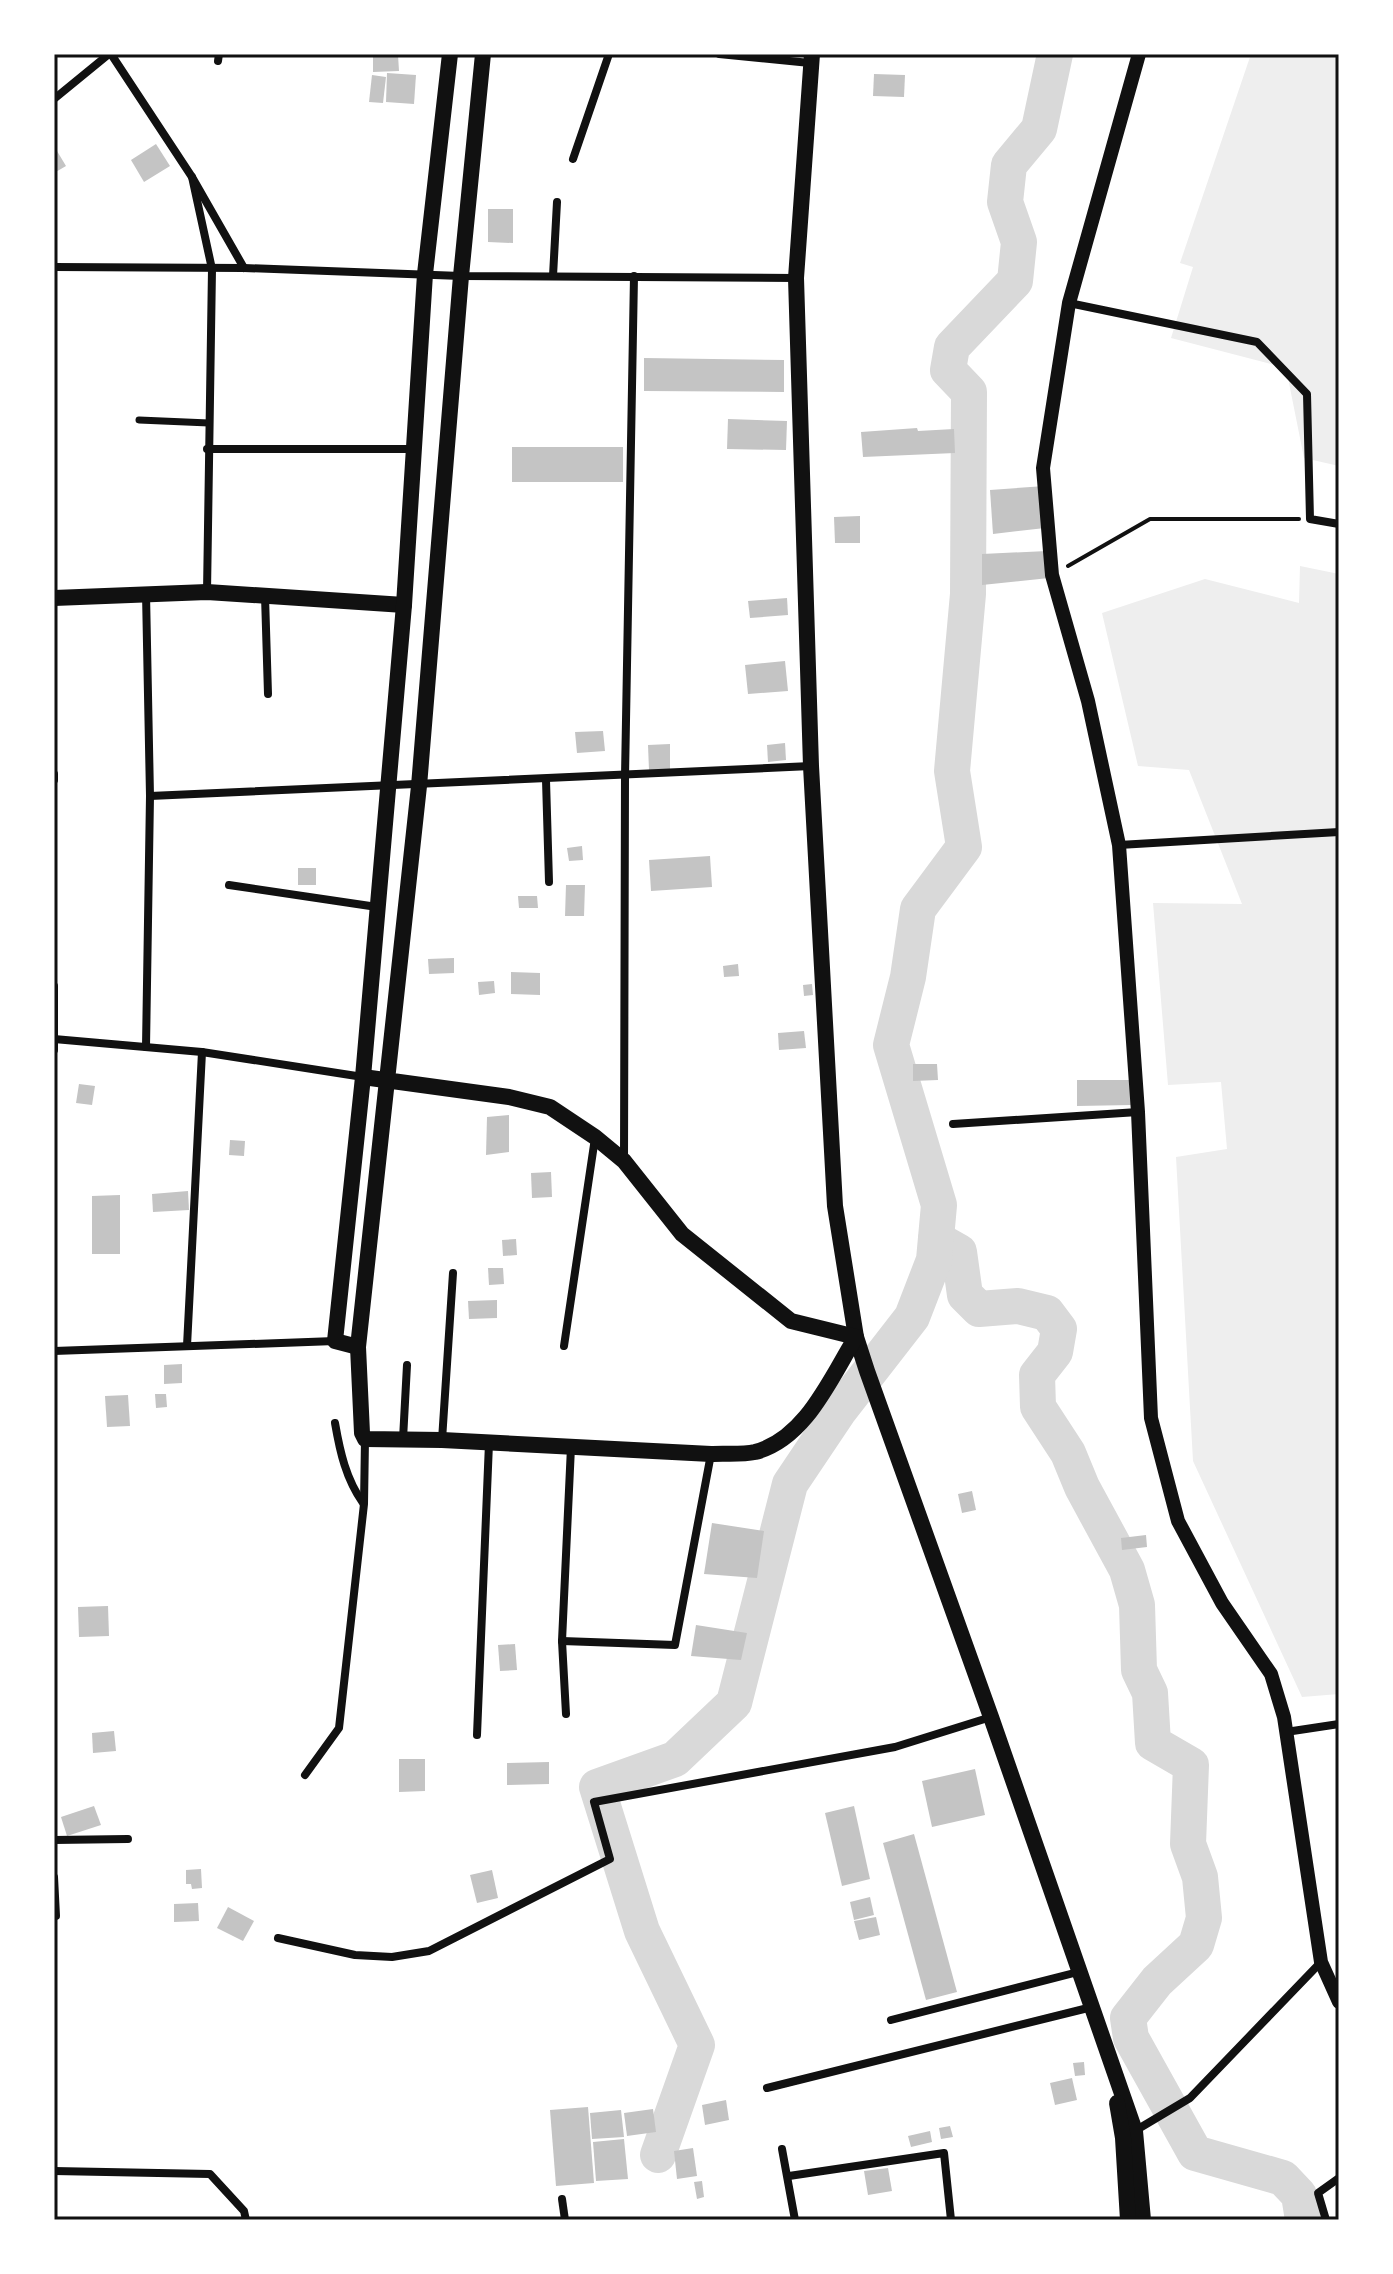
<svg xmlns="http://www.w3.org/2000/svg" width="1393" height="2274" font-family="Cabin,sans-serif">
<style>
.green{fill:#eee}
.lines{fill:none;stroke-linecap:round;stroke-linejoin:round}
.river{stroke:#d9d9d9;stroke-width:36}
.building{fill:#c4c4c4}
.path{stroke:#111;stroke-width:4}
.pedestrian{stroke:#111;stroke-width:7}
.minor{stroke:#111;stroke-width:8}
.tertiary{stroke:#111;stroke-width:14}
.secondary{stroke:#111;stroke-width:16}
.neatline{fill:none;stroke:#111;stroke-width:3}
</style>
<rect width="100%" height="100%" fill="#fff"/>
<!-- green -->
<g class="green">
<polygon points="1251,54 1339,54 1339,466 1304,458 1286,368 1171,338 1193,267 1180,263"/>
<polygon points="1300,566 1339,574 1339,1694 1302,1697 1193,1461 1176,1157 1227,1149 1221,1082 1168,1085 1153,903 1242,904 1189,770 1138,766 1102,613 1205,579 1299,603"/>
</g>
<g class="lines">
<!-- river -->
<g class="river">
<polyline points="936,1239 959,1252 965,1295 979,1309 1018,1306 1047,1313 1059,1329 1055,1352 1037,1375 1038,1407 1068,1453 1082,1487 1127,1570 1137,1605 1139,1670 1150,1693 1153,1743 1191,1765 1188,1844 1200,1877 1204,1918 1196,1945 1157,1981 1128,2018 1131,2038 1195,2153 1283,2178 1299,2195 1303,2220"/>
<polyline points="658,2155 697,2045 642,1931 597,1787 675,1759 734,1703 790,1484 839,1411 912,1317 934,1260 939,1205 891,1045 908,977 918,909 964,847 952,771 968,594 969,392 948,370 952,347 1015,281 1019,242 1005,202 1009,165 1039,129 1055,54"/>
</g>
</g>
<!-- building -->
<g class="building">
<polygon points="398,55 399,71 373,72 373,56"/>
<polygon points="387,73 416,75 414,104 386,102"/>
<polygon points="874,74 905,75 904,97 873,96"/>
<polygon points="372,75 386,77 383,103 369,102"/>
<polygon points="156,144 170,166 144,182 131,160"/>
<polygon points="57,151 66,166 54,173 54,153"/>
<polygon points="488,209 513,209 513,243 488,242"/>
<polygon points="644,358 784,360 784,392 644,391"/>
<polygon points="728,419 787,421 786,450 727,449"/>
<polygon points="917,428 918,431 954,429 955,453 863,457 861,432"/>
<rect x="512" y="447" width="111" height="35"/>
<polygon points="1045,486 1045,528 993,534 990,490"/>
<polygon points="860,516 860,543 835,543 834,517"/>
<polygon points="1047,551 1049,578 982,585 982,554"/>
<polygon points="787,598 788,615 750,618 748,601"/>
<polygon points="785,661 788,691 748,694 745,665"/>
<polygon points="603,731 605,751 577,753 575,732"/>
<polygon points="785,743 786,760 768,762 767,745"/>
<polygon points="670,744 670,770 649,770 648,745"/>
<polygon points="582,846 583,860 569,861 567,848"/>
<polygon points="710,856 712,887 651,891 649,860"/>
<rect x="298" y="868" width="18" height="17"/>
<polygon points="566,885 585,885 584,916 565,916"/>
<polygon points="518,896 537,896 538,908 519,908"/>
<polygon points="454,958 454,973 429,974 428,959"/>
<polygon points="738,964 739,976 724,977 723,966"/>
<polygon points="511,972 540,973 540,995 511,994"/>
<polygon points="494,981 495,993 479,995 478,982"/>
<polygon points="812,984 813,995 804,996 803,985"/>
<polygon points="804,1031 806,1048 779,1050 778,1033"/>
<polygon points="913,1064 937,1064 938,1080 913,1081"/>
<polygon points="1077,1080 1131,1080 1132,1105 1077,1106"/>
<polygon points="79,1084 95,1086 92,1105 76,1103"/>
<polygon points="509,1115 509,1152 486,1155 487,1117"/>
<polygon points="230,1140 245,1141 244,1156 229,1155"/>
<polygon points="551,1172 552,1197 532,1198 531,1173"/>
<polygon points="188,1191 189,1210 153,1212 152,1194"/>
<polygon points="120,1195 120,1254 92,1254 92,1196"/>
<polygon points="516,1239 517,1255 503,1256 502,1240"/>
<polygon points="488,1268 503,1268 504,1284 489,1285"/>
<polygon points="497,1300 497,1318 469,1319 468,1301"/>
<polygon points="182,1364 182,1383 164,1384 164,1365"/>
<polygon points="155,1394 166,1394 167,1407 156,1408"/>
<polygon points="128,1395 130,1426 107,1427 105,1396"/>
<polygon points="972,1491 976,1510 962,1513 958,1494"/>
<polygon points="712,1523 764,1531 757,1578 704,1574"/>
<polygon points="1146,1535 1147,1547 1122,1550 1121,1538"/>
<polygon points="108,1606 109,1636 79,1637 78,1607"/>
<polygon points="696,1625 747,1633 741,1660 691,1656"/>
<polygon points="515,1644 517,1670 500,1671 498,1645"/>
<polygon points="114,1731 116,1751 93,1753 92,1733"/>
<polygon points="399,1759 425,1759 425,1791 399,1792"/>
<polygon points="549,1762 549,1784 507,1785 507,1763"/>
<polygon points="975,1769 985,1815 932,1827 922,1781"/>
<polygon points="94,1806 101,1825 67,1836 61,1817"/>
<polygon points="854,1806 870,1879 842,1886 825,1813"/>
<polygon points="914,1834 957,1992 926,2000 883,1843"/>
<polygon points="201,1869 202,1888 192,1889 191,1884 186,1884 186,1870"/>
<polygon points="492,1870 498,1898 477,1903 470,1875"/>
<polygon points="870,1897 874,1915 854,1920 850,1902"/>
<polygon points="198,1903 199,1921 174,1922 174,1904"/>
<polygon points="228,1907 254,1921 243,1941 217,1928"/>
<polygon points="876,1917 880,1935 859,1940 854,1921"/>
<polygon points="1084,2062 1085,2075 1075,2076 1073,2063"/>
<polygon points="1072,2078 1077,2100 1055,2105 1050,2083"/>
<polygon points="726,2100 729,2120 705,2125 702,2105"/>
<polygon points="588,2107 594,2183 556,2186 550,2110"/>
<polygon points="653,2109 656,2132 627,2136 624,2113"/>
<polygon points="621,2110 624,2137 592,2139 590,2113"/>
<polygon points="950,2126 953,2137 941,2139 939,2128"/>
<polygon points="930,2131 932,2142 911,2147 908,2136"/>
<polygon points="624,2139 628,2179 596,2181 593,2142"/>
<polygon points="693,2148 697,2176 677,2179 674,2151"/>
<polygon points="888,2168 892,2191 868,2195 864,2171"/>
<polygon points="702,2181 704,2197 697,2199 694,2182"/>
</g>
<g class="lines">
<!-- path -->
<polyline class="path" points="1068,566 1150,519 1299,519"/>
<!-- pedestrian -->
<polyline class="pedestrian" points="139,420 209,423"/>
<!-- minor -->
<g class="minor">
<polyline points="111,54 192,177 244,268"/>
<polyline points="719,54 810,63"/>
<polyline points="218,61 219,54"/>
<polyline points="54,99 109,54"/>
<polyline points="573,159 609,54"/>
<polyline points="192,177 212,269 207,592"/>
<polyline points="54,267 244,268 461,276 796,278"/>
<polyline points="553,276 557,202"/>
<polyline points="1069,303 1257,342 1307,394 1310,519 1339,524"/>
<polyline points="207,449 412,449"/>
<polyline points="265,596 268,694"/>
<polyline points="54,774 54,780"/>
<polyline points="546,780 549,882"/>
<polyline points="150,796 811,766"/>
<polyline points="1119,845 1339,832"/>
<polyline points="229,885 377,907"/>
<polyline points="54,986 54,1050"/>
<polyline points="54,1039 202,1052 363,1077"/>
<polyline points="146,1047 150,796 146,593"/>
<polyline points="953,1124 1138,1112"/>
<polyline points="624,1160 625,776 634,276"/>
<polyline points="187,1346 202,1052"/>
<polyline points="564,1346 595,1138"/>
<polyline points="54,1351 335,1341"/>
<path d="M335,1423C340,1452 346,1479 363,1503"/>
<polyline points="403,1439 407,1365"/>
<polyline points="442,1440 453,1273"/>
<polyline points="562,1641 675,1645 711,1454"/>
<polyline points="566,1714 562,1641 571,1447"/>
<polyline points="1286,1732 1339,1724"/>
<polyline points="477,1735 489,1443"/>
<polyline points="305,1775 339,1728 364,1504 365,1439"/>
<polyline points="54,1840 128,1839"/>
<polyline points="54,1877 56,1916"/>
<polyline points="278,1938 355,1955 392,1957 429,1951 610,1859 594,1802 895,1747 991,1717"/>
<polyline points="891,2020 1078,1972"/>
<polyline points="767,2088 1092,2007"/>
<polyline points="1133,2132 1190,2098 1321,1962"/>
<polyline points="782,2149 795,2220"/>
<polyline points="54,2171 210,2174 244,2211 246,2220"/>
<polyline points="789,2176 944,2153 951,2220"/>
<polyline points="562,2199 565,2220"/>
<polyline points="1326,2220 1318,2193 1339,2178"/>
</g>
<!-- tertiary -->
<polyline class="tertiary" points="1139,54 1069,303 1043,468 1052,575 1088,701 1119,845 1138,1112 1151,1418 1178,1521 1222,1603 1271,1674 1284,1717 1321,1962 1339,2002"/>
<!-- secondary -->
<g class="secondary">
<polyline points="812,54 796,278 811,766 835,1206 856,1337 867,1371 991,1717 1135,2131 1143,2220"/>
<polyline points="54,598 207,592 404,605"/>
<path d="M363,1077L509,1097L550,1107L595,1137L624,1161L682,1234L791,1321L856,1337C831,1377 806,1439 755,1452C741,1455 724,1453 711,1454L442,1440L365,1439L362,1433L358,1347L419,786L461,276L483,54"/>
<polyline points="358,1347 335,1341 363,1077 404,605 425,274 450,54"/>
<polyline points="1117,2103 1123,2138 1128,2220"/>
</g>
</g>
<!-- border -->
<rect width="1393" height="2274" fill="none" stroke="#ffffff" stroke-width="112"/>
<rect x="56" y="56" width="1281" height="2162" class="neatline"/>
</svg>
